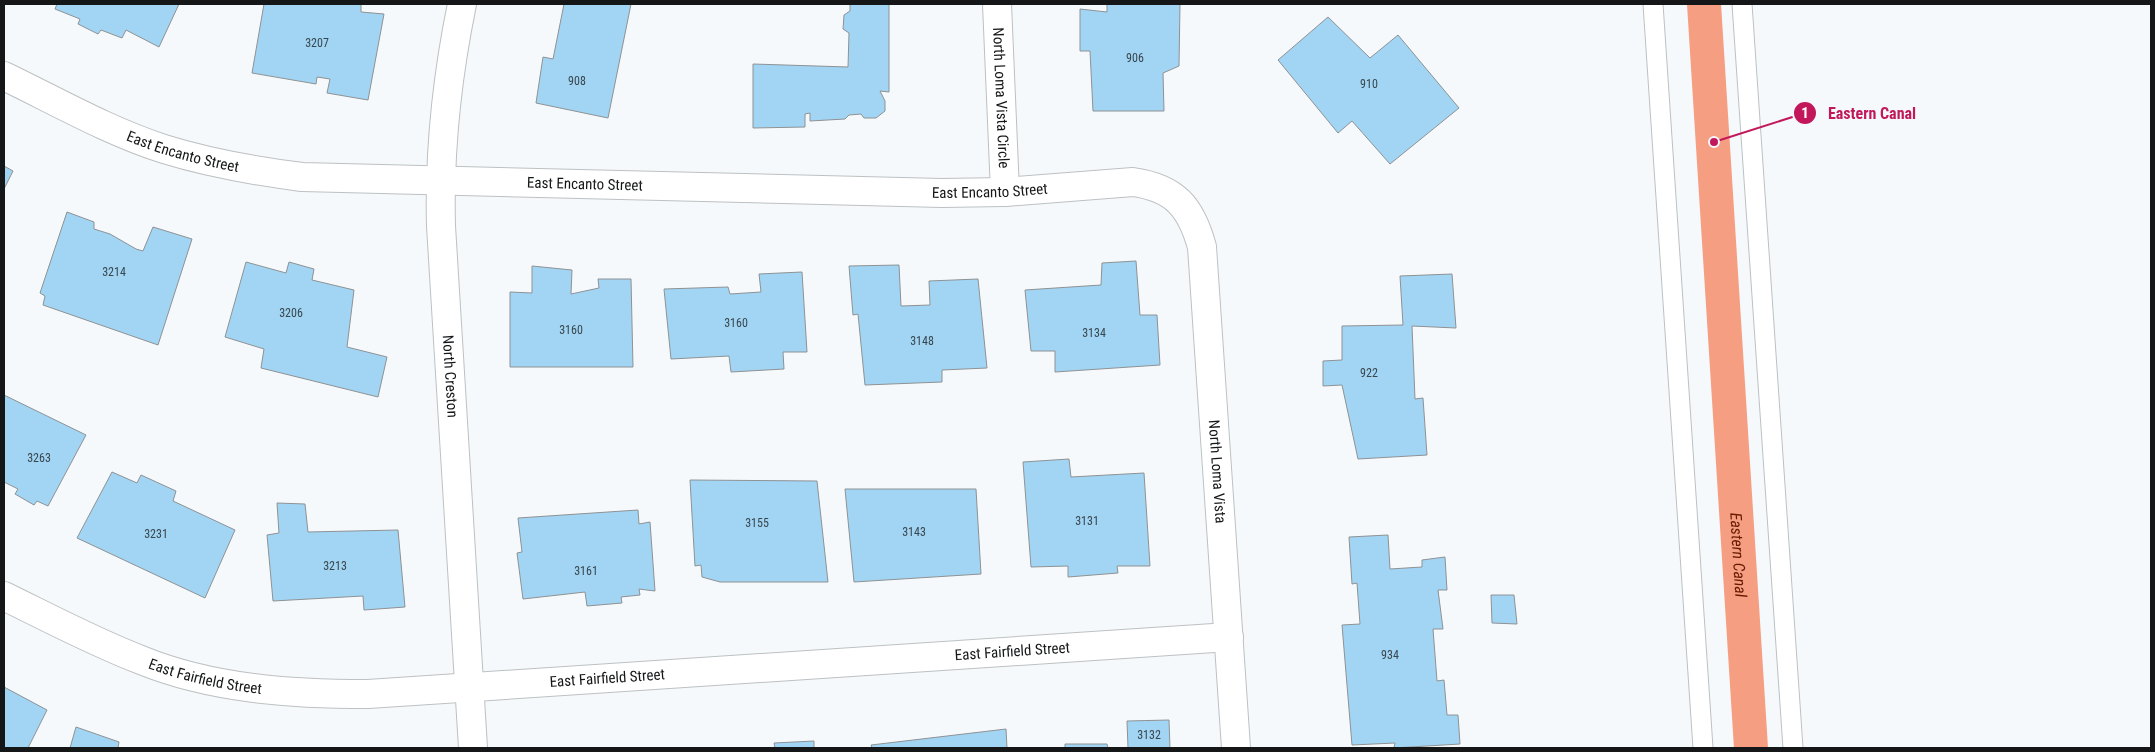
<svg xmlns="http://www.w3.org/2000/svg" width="2155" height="752" font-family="'Roboto Condensed',sans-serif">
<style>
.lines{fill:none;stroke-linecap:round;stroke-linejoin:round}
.canal{stroke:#f69e82;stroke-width:34}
.building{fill:#a2d5f4;stroke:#8e9294}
.service-casing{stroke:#bdc1c3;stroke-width:21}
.minor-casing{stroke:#bdc1c3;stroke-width:30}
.service{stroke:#fff;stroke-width:19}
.minor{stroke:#fff;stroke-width:28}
.labels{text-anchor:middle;stroke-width:4;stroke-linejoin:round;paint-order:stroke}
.number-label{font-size:12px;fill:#38464e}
.street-label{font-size:15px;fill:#151617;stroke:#f5f9fb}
.water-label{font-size:16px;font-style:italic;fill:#671a00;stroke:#f5f9fb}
.leader{fill:none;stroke:#c2185b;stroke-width:2}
.callout-dot{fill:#c2185b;stroke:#f5f9fb;stroke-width:2}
.mark-label{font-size:15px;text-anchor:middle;font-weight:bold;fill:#fff}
.callout-label{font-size:16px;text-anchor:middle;font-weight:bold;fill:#c2185b;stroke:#f5f9fb;stroke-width:4;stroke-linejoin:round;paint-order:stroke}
</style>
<rect width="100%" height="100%" fill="#f5f9fb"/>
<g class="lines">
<!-- canal -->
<path class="canal" id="s1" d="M1704,4L1751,748"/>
</g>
<!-- building -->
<g class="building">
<polygon points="57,4 179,4 159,47 126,30 122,38 101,30 98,34 78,24 80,19 55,9"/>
<polygon points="264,4 361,4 361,12 384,14 368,100 327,93 330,79 317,77 316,84 252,73"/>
<polygon points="564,4 631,4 608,118 536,103 543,57 553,59"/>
<polygon points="850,4 889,4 889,92 880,91 885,101 885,111 876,118 864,118 861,114 849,115 845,119 810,121 810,113 805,114 805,127 753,128 753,64 848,67 849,33 843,29 844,15 850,11"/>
<polygon points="1107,4 1180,4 1179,66 1163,73 1164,111 1093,111 1090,51 1080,51 1080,9 1107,12"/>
<polygon points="1328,17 1370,58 1398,35 1459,108 1390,164 1352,121 1338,133 1278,60"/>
<polygon points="4,166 13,171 4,189"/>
<polygon points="67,212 94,222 94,229 110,234 136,249 143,251 153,227 192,239 158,345 43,305 45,296 40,293"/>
<polygon points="1136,261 1140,315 1157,315 1160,365 1055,372 1055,351 1031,351 1025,290 1101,285 1102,263"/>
<polygon points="246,262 286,273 289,262 314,269 312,280 354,290 347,347 387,357 378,397 261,368 264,349 225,337"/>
<polygon points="899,265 901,306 930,305 929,281 978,279 987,368 942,370 942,382 865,385 858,314 853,315 849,266"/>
<polygon points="532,266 572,270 571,294 599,288 598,279 631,279 633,367 510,367 510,292 532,293"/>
<polygon points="802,272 807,352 783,352 784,369 731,372 729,356 671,359 664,289 728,287 730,294 761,292 759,274"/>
<polygon points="1452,274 1456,328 1412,326 1415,399 1423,398 1427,455 1358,459 1342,385 1323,386 1323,361 1342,360 1342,326 1403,325 1400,276"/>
<polygon points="4,395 86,435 48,506 37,501 34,505 15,494 18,489 4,482"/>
<polygon points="1069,459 1071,477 1144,473 1150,566 1117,566 1118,573 1068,577 1068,566 1031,567 1023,462"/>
<polygon points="112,472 137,483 141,475 176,491 173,501 235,530 205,598 77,538"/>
<polygon points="690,480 817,481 828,582 720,582 702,577 701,565 695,566"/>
<polygon points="845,489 976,489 981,574 854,582"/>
<polygon points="277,503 305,504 308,532 398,530 405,607 364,610 363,596 273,601 267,535 279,533"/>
<polygon points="638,510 639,524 650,522 655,591 639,589 640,595 621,597 622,603 587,606 585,592 523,599 517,553 522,552 518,518"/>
<polygon points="1388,535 1390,569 1422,567 1422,560 1445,557 1447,590 1438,590 1443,629 1433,629 1437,681 1444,680 1447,715 1458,715 1460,744 1394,748 1395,743 1352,745 1342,625 1360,624 1357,583 1352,584 1349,537"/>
<polygon points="1491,595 1514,595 1517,624 1492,623"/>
<polygon points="4,687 47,710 28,748 4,748"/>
<polygon points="1169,720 1170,748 1128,748 1127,721"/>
<polygon points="76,727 119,742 118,748 70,748"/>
<polygon points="1006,729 1007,748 872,748 871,745"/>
<polygon points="814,741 814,748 775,748 774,743"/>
<polygon points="1065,744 1107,744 1108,748 1065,748"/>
</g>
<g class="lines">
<defs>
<g id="service">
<polyline points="1653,4 1703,748"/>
<polyline points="1742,4 1793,748"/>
</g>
<g id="minor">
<path id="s2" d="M462,4C447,77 439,151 441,226L473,748"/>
<path id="s3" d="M997,4L1005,192"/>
<path id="s4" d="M4,76C56,101 108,131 164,149C209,163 255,171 302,177L942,193L1005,192L1133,182C1175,188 1191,207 1202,247L1236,748"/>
<path id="s5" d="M4,596C49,618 94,642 141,660C212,689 292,694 368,694L1229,637"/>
</g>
</defs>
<!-- service casing -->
<use href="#service" class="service-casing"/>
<!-- minor casing -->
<use href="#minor" class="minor-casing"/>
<!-- service -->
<use href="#service" class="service"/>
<!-- minor -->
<use href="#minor" class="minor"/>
</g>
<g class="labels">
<!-- number labels -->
<g class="number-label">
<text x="317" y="47">3207</text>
<text x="1135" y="62">906</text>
<text x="577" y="85">908</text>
<text x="1369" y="88">910</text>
<text x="114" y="276">3214</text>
<text x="291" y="317">3206</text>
<text x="736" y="327">3160</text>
<text x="571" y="334">3160</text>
<text x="1094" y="337">3134</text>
<text x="922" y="345">3148</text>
<text x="1369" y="377">922</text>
<text x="39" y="462">3263</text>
<text x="1087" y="525">3131</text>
<text x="757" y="527">3155</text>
<text x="914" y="536">3143</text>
<text x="156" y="538">3231</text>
<text x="335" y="570">3213</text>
<text x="586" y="575">3161</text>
<text x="1390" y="659">934</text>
<text x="1149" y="739">3132</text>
</g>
<!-- street labels -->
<g class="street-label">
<text dy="5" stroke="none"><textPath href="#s3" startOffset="94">North Loma Vista Circle</textPath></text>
<text dy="5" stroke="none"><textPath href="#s4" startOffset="195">East Encanto Street</textPath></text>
<text dy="5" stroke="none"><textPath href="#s4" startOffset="600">East Encanto Street</textPath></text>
<text dy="5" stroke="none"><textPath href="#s4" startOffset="1005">East Encanto Street</textPath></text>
<text dy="5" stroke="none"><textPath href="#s2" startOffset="374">North Creston</textPath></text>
<text dy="5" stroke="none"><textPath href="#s4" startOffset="1476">North Loma Vista</textPath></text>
<text dy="5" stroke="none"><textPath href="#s5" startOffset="1028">East Fairfield Street</textPath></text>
<text dy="5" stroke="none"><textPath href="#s5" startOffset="218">East Fairfield Street</textPath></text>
<text dy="5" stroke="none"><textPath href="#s5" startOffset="622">East Fairfield Street</textPath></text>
</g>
<!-- water labels -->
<g class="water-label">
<text dy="6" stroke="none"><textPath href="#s1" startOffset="552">Eastern Canal</textPath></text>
</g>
</g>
<!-- callouts -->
<path class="leader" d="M1714 142L1805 113"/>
<g class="callout-dot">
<circle cx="1714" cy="142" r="5"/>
<circle cx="1805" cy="113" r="12"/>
</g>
<g class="mark-label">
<text x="1805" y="118">1</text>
</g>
<g class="callout-label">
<text x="1872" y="119">Eastern Canal</text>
</g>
<!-- border -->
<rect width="2155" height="752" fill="none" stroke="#151617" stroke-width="10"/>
</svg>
